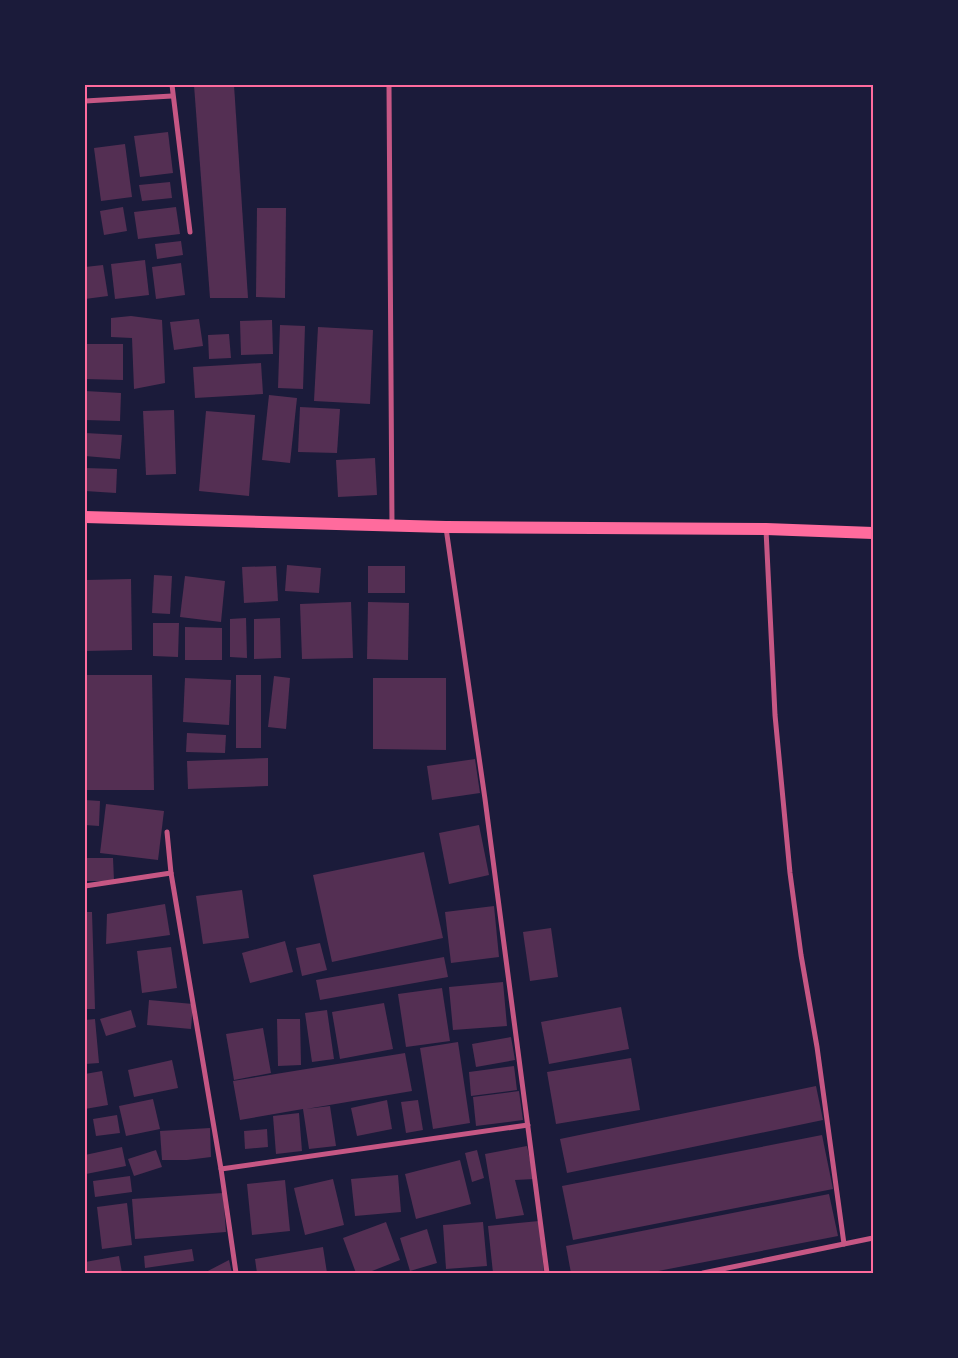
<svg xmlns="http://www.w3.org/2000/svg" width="958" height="1358" font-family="Montserrat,sans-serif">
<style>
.building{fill:#542f53}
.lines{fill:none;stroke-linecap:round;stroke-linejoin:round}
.minor{stroke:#c65784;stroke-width:5}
.primary{stroke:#ff6b9d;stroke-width:12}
.neatline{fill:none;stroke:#ff6b9d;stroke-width:2}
</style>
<rect width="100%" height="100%" fill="#1b1b3a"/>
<!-- building -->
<g class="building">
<polygon points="194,85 234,85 248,298 210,298"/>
<polygon points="168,132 173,173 140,177 134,136"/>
<polygon points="125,144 132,197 101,201 94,148"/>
<polygon points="170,182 172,198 142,201 139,185"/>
<polygon points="123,207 127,231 104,235 100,211"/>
<polygon points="176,207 180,234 138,239 134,212"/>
<polygon points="257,208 286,208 285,298 256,297"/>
<polygon points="181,241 183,255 157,259 155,244"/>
<polygon points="145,260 149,295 115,299 111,264"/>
<polygon points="181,263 185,295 156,299 152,267"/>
<polygon points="103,265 108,296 85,299 85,267"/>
<polygon points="131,316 162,320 165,383 134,389 132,338 111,337 111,318"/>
<polygon points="199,319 203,346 174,350 170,322"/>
<polygon points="272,320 273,354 241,355 240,321"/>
<polygon points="280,325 305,326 303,389 278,388"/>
<polygon points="318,327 373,330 370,404 314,401"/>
<polygon points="229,334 231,358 209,359 208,335"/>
<polygon points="85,344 123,344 123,380 85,379"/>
<polygon points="261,363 263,394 195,398 193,367"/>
<polygon points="85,391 121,393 120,421 85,420"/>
<polygon points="269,395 297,398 290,463 262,460"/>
<polygon points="300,407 340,409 337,453 298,452"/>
<polygon points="174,410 176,474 146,475 143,411"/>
<polygon points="206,411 255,415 249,496 199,491"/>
<polygon points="85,433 122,435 120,459 85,456"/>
<polygon points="375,458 377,495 338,497 336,460"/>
<polygon points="85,468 117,469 116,493 85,491"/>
<polygon points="287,565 321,568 319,593 285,591"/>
<polygon points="276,566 278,601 244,603 242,567"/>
<rect x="368" y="566" width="37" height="27"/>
<polygon points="154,575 172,576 170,614 152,613"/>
<polygon points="185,576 225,581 221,622 180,617"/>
<polygon points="131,579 132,650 85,651 85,580"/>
<polygon points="351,602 353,658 302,659 300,604"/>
<polygon points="368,602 409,603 408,660 367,659"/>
<polygon points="246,618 247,658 230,657 230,619"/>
<polygon points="280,618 281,658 254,659 254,619"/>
<polygon points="153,623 179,623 178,657 153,656"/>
<polygon points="185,627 222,628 222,660 185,660"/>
<polygon points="85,675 152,675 154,790 85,790"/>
<rect x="236" y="675" width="25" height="73"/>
<polygon points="274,676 290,678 286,729 268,727"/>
<polygon points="185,678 231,680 229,725 183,722"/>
<polygon points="373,678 446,678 446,750 373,749"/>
<polygon points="187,733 226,735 225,753 186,752"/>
<polygon points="268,758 268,786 188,789 187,761"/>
<polygon points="475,759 480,793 432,800 427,766"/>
<polygon points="85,800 100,801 99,826 85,825"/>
<polygon points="106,804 164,811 158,860 100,853"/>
<polygon points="479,825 489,875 449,884 439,833"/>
<polygon points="424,852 443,938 332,962 313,875"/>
<polygon points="85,858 113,858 114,881 85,881"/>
<polygon points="242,890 249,938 203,944 196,896"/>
<polygon points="165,904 170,935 106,944 107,914"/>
<polygon points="494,906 499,957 451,963 445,912"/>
<polygon points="85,912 92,912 95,1009 85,1009"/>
<polygon points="551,928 558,977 530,981 523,932"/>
<polygon points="285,941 293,972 250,983 242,953"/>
<polygon points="320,943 327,970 302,976 296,948"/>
<polygon points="171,947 177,988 142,993 137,951"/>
<polygon points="444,957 448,977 320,1000 316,980"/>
<polygon points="503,982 507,1026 453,1030 449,987"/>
<polygon points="442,988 450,1041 406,1047 398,994"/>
<polygon points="149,1000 193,1004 191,1029 147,1025"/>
<polygon points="384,1003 393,1049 340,1059 332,1012"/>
<polygon points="621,1007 629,1049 549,1064 541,1022"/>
<polygon points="131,1010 136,1027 106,1036 100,1019"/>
<polygon points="327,1010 334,1059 312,1062 305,1013"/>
<polygon points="95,1019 99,1063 85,1064 85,1020"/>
<polygon points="277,1019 300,1019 301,1065 278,1066"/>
<polygon points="263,1028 271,1073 234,1080 226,1034"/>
<polygon points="511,1037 515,1060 476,1067 472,1044"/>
<polygon points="458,1042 470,1123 433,1129 420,1048"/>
<polygon points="405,1053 412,1091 306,1109 330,1106 336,1146 309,1149 303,1109 240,1120 233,1081"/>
<polygon points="631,1058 640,1110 556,1124 547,1072"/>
<polygon points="172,1060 178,1088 134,1097 128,1070"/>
<polygon points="514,1066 517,1090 471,1096 469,1072"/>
<polygon points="102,1071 108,1105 85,1109 85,1074"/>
<polygon points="816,1086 823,1120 567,1173 560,1139"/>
<polygon points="519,1091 523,1120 476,1126 473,1097"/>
<polygon points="153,1099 160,1129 126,1136 119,1106"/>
<polygon points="387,1100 392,1129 357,1136 351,1108"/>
<polygon points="418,1100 423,1130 406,1133 401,1102"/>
<polygon points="299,1113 302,1151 276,1154 273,1116"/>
<polygon points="117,1115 120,1133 96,1136 93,1119"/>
<polygon points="210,1128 211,1157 187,1160 162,1160 160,1131"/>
<polygon points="267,1129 268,1147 245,1149 244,1131"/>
<polygon points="822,1135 833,1189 573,1240 562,1186"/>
<polygon points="527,1146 534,1179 515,1180 524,1215 496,1219 485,1154"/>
<polygon points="122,1147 126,1166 86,1174 85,1155"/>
<polygon points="156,1150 162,1167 134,1176 128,1159"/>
<polygon points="477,1150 484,1178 472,1182 465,1153"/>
<polygon points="460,1160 471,1204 416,1219 405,1174"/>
<polygon points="398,1175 401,1212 355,1216 351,1179"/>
<polygon points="130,1176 132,1192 95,1197 93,1181"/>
<polygon points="333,1179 344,1225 305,1235 294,1188"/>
<polygon points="285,1180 290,1231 252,1235 247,1184"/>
<polygon points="223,1193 226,1232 135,1239 132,1199"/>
<polygon points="829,1194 838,1236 648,1273 571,1273 566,1246"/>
<polygon points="127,1203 132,1245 102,1249 97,1207"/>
<polygon points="539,1221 544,1273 493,1273 488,1226"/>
<polygon points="386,1222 400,1260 367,1273 356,1273 343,1238"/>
<polygon points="483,1222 487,1266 446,1269 443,1225"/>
<polygon points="427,1229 437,1263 410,1271 400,1238"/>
<polygon points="323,1247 327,1273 257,1273 255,1259"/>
<polygon points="192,1249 194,1261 145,1268 144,1256"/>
<polygon points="119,1256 122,1273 85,1273 85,1262"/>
<polygon points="229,1260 232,1273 204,1273"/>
</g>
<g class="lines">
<!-- minor -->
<g class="minor">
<polyline points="172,85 190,232"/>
<polyline points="389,85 392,525"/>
<polyline points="85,101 172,96"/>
<polyline points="446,528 485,799 547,1273"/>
<polyline points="766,530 775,715 790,873 801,955 817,1047 844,1244"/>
<polyline points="167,832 171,873 221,1169 236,1273"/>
<polyline points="85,886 171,873"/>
<polyline points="221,1169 528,1125"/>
<polyline points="703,1273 873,1238"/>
</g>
<!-- primary -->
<polyline class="primary" points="85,517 446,527 766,529 873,533"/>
</g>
<!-- border -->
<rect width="958" height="1358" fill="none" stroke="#1b1b3a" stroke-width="172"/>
<rect x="86" y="86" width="786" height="1186" class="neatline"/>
</svg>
